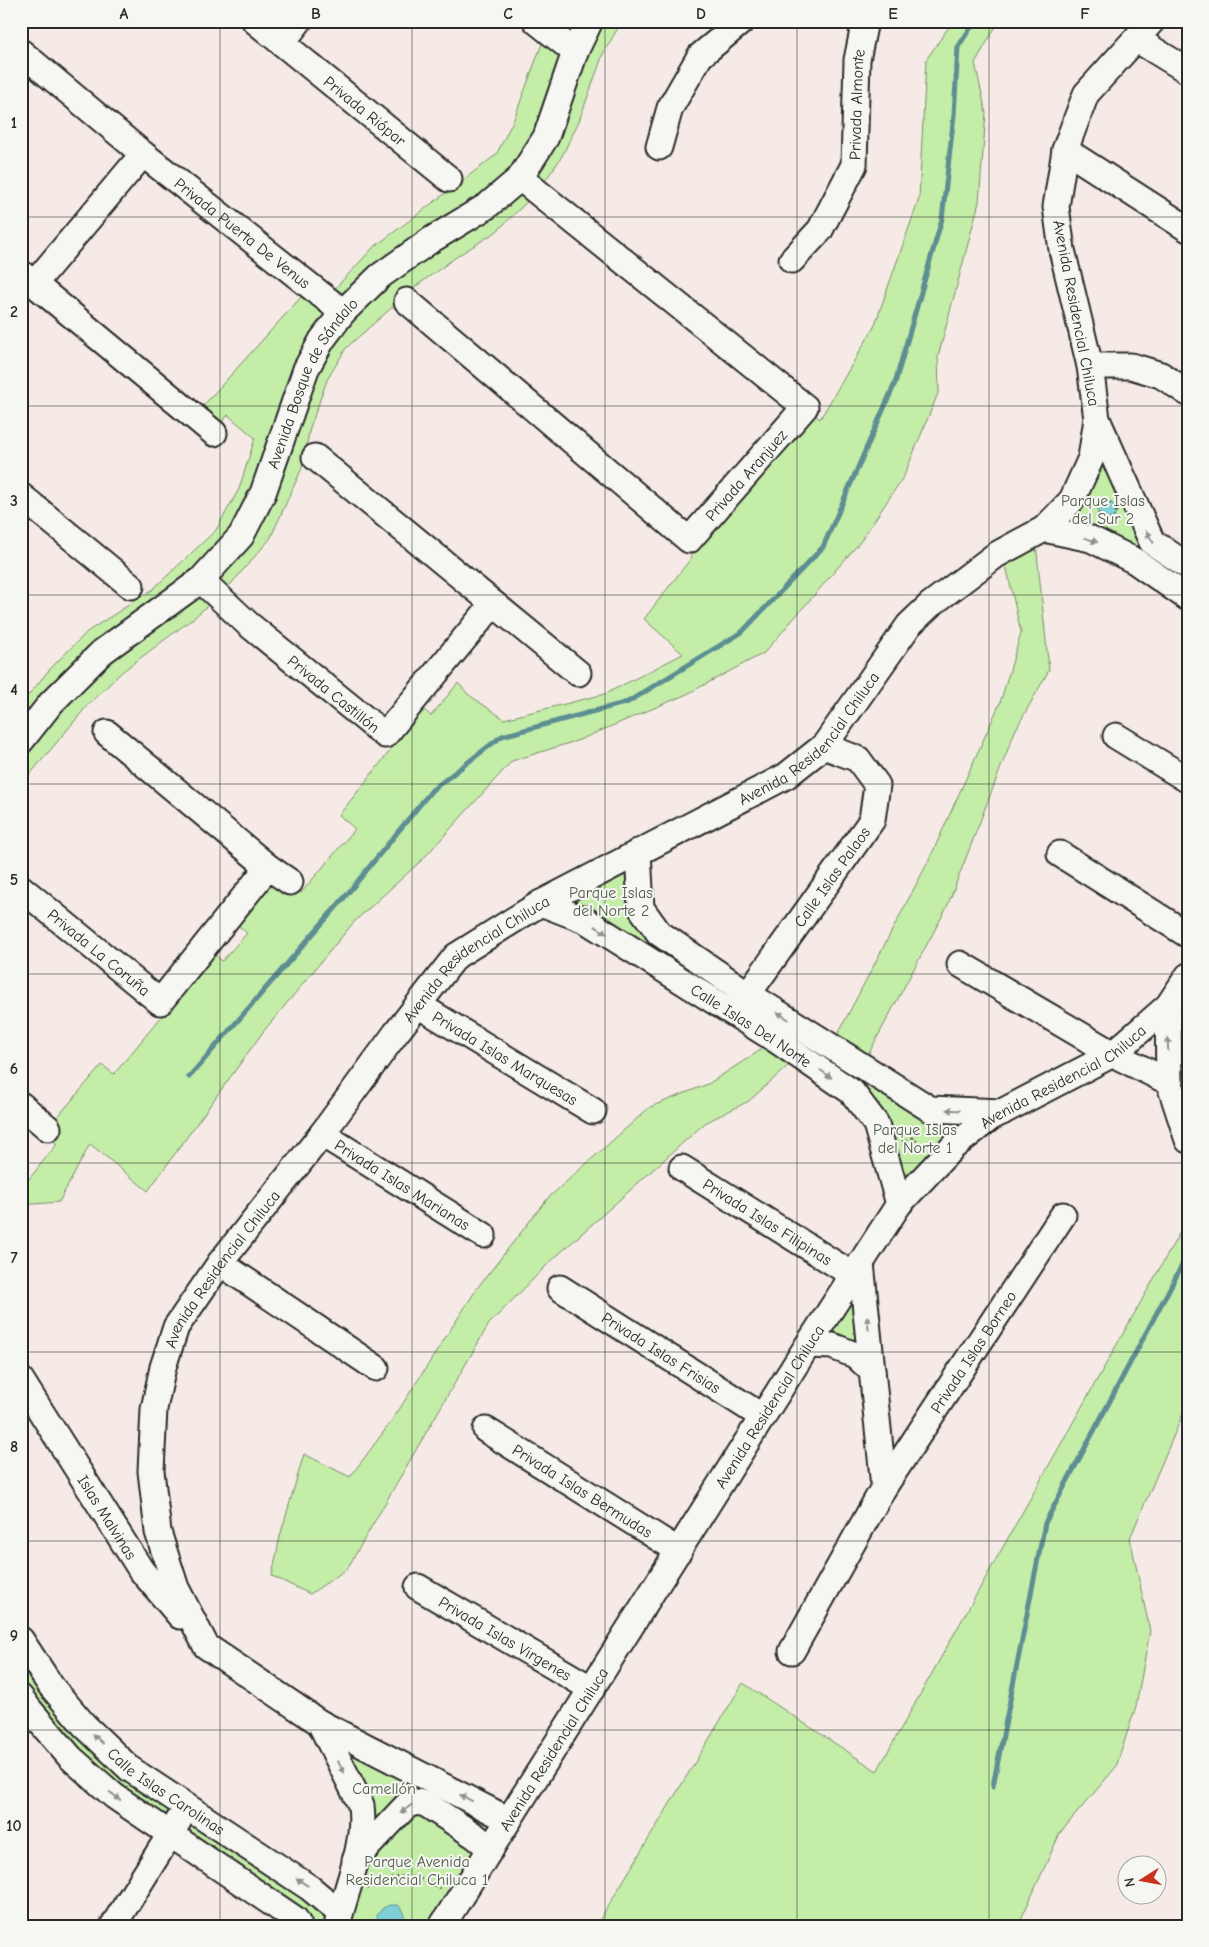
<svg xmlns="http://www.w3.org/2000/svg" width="1209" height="1947" font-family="'Comic Neue',sans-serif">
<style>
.green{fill:#c4eda8;stroke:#788c6a}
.water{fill:#7fd0d6;stroke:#5d8e92}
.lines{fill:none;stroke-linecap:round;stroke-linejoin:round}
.stream{stroke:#5d8e92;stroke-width:5}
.minor-casing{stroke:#2b2b2b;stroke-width:29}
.path{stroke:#2b2b2b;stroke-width:3;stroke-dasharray:1 4;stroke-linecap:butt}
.minor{stroke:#f6f6f2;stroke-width:25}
.oneway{fill:#90908e}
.grid{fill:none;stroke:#2b2b2b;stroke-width:1;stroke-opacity:0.55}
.labels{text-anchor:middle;stroke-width:4;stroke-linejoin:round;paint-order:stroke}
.street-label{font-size:16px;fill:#2b2b2b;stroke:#f6f6f2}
.park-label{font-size:16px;fill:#515c4a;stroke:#f6f6f2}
.neatline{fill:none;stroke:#2b2b2b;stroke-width:2}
.grid-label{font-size:16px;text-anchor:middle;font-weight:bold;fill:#2b2b2b}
</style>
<rect width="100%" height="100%" fill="#f6eae6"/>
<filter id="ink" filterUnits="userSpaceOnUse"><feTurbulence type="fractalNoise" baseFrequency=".02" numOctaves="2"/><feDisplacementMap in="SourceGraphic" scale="10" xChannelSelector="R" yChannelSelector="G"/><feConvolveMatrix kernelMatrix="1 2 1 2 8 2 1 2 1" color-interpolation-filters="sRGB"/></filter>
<g filter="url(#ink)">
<!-- green -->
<g class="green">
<polygon points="554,21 622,21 603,54 579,121 561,158 538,191 496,232 459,255 415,287 346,348 327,380 310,428 302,468 270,539 230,585 195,617 123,671 88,705 21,785 21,704 50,669 88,631 152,590 216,530 239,489 255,438 228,415 214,433 193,417 311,286 326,298 373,248 496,155 514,119 547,30"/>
<polygon points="953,21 999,21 975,63 986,113 979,202 938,357 939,391 904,476 860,542 764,653 687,694 579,740 512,761 423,859 354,922 263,1032 148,1191 90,1144 59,1202 21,1205 21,1189 57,1144 45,1134 48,1128 102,1065 114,1074 162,1016 160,1003 205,946 222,961 247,933 228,917 269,868 301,893 355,829 339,815 390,751 385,735 414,701 431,716 458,683 469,695 504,719 605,694 683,654 644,619 692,557 689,540 805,407 820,419 874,327 919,199 926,60"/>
<polygon points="1097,419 1151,542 1188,566 1188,598 1044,529 1072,500"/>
<polygon points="1035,534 1049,670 1015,731 947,907 862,1066 930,1109 1002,1112 899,1204 876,1124 799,1056 749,1101 705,1123 550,1262 489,1324 347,1569 310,1594 272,1576 280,1536 304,1454 350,1477 391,1422 478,1287 548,1198 650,1107 708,1084 776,1040 541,903 638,852 641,908 831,1047 930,858 1000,703 1021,633 1003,552"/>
<polygon points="1188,1218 1188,1402 1130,1538 1150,1631 1136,1706 1116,1767 1060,1833 1018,1926 596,1926 743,1683 877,1771"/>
<polygon points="861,1263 872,1371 808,1345"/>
<polygon points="21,1640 83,1725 339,1912 361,1830 320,1723 509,1820 442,1926 299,1926 170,1833 21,1698"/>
</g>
<!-- water -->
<g class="water">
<circle cx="1107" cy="511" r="9"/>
<path d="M390,1905H398C403,1911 407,1918 403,1926H378L377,1915L383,1908Z"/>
</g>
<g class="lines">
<!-- stream -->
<g class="stream">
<polyline points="189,1077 344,898 432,790 502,736 628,702 742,632 823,547 895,383 942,219 954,115 958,47 975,21"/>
<polyline points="993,1786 1045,1523 1188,1254"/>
</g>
<defs>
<g id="minor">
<path id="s1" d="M255,21L449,179"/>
<polyline points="536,21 575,52"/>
<polyline points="1136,39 1188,71"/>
<polyline points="282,43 299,21"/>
<path id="s2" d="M21,52L143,154L343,312"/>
<polyline points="659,147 670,108 700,56 742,21"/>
<polyline points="1065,150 1188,229"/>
<path id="s3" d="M792,260L820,230L854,165L857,60L865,21"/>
<polyline points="21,273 214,433"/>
<polyline points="34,284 143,154"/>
<path id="s4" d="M407,301L689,540L805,407L520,178"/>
<polyline points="1090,366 1131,366 1161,375 1188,393"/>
<polyline points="1097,419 1152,542 1188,566"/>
<polyline points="315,457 578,673"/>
<polyline points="21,496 131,586"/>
<polyline points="1044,529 1091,539 1135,561 1188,598"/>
<path id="s5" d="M201,580L248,624L385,735L493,604"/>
<polyline points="107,733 268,867"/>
<polyline points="1116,736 1188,780"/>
<path id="s6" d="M21,741L51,703L102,652L201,580L241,536L263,493L306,369L322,340L343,312L380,276L431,240L487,206L520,178L546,137L575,52L590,21"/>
<polyline points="638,852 641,908 659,933 748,994 930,1109 1002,1112"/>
<polyline points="1060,854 1188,935"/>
<path id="s7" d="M21,888L160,1002L268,867L290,882"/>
<path id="s8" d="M541,903L585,920L776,1040L852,1092L876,1124L899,1204"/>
<polyline points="960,964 1113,1054 1169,1082"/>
<path id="s9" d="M748,994L872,820L877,785L858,759L824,746"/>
<path id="s10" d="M418,1005L593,1111"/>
<polyline points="1168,1006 1169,1082 1188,1140"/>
<polyline points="21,1105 48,1128"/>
<path id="s11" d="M322,1134L483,1235"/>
<path id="s12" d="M682,1168L853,1275"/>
<polyline points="220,1263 376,1368"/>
<path id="s13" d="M560,1288L763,1417"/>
<polyline points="808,1345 832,1346 855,1355 872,1371"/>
<path id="s14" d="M21,1380L141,1570L180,1616"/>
<path id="s15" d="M486,1430L679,1551"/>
<path id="s16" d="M884,1487L1063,1215"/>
<path id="s17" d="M418,1587L592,1689"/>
<path id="s18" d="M21,1640L51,1686L84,1725L130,1769L310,1888L340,1913"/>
<polyline points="792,1651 884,1487 861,1263"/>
<polyline points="21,1698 29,1709 70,1757 114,1796 295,1919 299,1926"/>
<path d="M320,1723L361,1805C366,1846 346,1887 337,1926"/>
<path id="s19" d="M509,1820L320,1723L206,1646L176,1588L158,1532L151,1471L154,1409L163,1367L176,1327L220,1263L322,1134L396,1033L456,956L541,903L786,776L824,746L909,625L930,605L996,555L1044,529L1072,500L1091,458L1097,419L1090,366L1062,250L1056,207L1065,150L1086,94L1152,21"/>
<polyline points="355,1860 407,1805 417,1802 426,1804 475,1836 491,1849"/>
<polyline points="113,1926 179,1820"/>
<path id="s20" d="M442,1926L804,1351L899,1204L953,1147L990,1118L1113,1054L1168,1006L1188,976"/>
</g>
</defs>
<!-- minor casing -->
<use href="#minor" class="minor-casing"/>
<!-- path -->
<g class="path">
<circle cx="1107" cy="511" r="9"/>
<polyline points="913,1138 922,1127"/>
<polyline points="902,1141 913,1138 924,1148"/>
<path d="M368,1888C377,1887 382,1882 390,1879C409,1873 425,1879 441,1890"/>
</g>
<!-- minor -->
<use href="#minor" class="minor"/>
</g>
<!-- one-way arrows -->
<defs><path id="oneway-solid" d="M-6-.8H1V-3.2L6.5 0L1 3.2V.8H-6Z" transform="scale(1.25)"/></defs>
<g class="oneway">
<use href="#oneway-solid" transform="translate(1150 537) rotate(-120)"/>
<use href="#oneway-solid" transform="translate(1091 540) rotate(20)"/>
<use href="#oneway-solid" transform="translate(601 930) rotate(33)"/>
<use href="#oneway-solid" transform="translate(783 1016) rotate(-148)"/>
<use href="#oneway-solid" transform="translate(1168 1044) rotate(-91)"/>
<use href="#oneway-solid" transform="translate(826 1074) rotate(35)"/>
<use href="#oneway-solid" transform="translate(953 1110) rotate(-178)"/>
<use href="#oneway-solid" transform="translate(868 1323) rotate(-95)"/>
<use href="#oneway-solid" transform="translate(98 1739) rotate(-137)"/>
<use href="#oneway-solid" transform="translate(341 1767) rotate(63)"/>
<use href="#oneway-solid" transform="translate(115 1796) rotate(37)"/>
<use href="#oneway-solid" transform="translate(466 1798) rotate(-153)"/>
<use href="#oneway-solid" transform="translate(406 1809) rotate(143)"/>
<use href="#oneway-solid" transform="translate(302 1882) rotate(-147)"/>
</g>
</g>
<!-- grid -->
<path class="grid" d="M220,21V1926M412,21V1926M605,21V1926M797,21V1926M989,21V1926M21,217H1188M21,406H1188M21,595H1188M21,784H1188M21,974H1188M21,1163H1188M21,1352H1188M21,1541H1188M21,1730H1188"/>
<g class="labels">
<!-- street labels -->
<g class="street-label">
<text dy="6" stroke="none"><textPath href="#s3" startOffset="175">Privada Almonte</textPath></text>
<text dy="6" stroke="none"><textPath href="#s1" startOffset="142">Privada Riópar</textPath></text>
<text dy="6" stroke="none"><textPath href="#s2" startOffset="286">Privada Puerta De Venus</textPath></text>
<text transform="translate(1077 313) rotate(79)" y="6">Avenida Residencial Chiluca</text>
<text dy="6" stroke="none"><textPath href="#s6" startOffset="472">Avenida Bosque de Sándalo</textPath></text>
<text dy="6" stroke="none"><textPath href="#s4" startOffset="456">Privada Aranjuez</textPath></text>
<text dy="6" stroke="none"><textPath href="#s5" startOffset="175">Privada Castillón</textPath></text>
<text dy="6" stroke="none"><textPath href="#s19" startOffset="1566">Avenida Residencial Chiluca</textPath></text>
<text dy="6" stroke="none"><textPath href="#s9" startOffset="144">Calle Islas Palaos</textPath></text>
<text dy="6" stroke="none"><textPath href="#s7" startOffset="101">Privada La Coruña</textPath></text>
<text dy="6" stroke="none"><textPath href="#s19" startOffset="1161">Avenida Residencial Chiluca</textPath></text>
<text dy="6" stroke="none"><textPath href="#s8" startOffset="244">Calle Islas Del Norte</textPath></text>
<text dy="6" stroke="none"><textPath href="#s10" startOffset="102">Privada Islas Marquesas</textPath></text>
<text dy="6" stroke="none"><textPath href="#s20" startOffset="1064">Avenida Residencial Chiluca</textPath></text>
<text dy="6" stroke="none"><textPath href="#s11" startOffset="95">Privada Islas Marianas</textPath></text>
<text dy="6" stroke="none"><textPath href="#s12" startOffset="101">Privada Islas Filipinas</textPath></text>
<text dy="6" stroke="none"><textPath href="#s19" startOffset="756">Avenida Residencial Chiluca</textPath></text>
<text dy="6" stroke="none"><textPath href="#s16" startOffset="162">Privada Islas Borneo</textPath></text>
<text dy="6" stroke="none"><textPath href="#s13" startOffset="120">Privada Islas Frisias</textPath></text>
<text dy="6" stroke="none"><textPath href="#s20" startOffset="614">Avenida Residencial Chiluca</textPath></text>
<text dy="6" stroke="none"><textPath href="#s15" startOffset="114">Privada Islas Bermudas</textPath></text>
<text dy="6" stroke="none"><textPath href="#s14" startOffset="162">Islas Malvinas</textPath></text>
<text dy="6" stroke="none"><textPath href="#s17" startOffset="101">Privada Islas Virgenes</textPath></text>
<text dy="6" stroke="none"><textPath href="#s20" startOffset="209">Avenida Residencial Chiluca</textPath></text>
<text dy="6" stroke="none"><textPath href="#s18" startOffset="212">Calle Islas Carolinas</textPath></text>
</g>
<!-- park labels -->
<g class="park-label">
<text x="1103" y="506">Parque Islas<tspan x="1103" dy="18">del Sur 2</tspan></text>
<text x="611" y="898">Parque Islas<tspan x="611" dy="18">del Norte 2</tspan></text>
<text x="915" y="1135">Parque Islas<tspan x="915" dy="18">del Norte 1</tspan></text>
<text x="384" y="1794">Camellón</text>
<text x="417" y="1867">Parque Avenida<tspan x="417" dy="18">Residencial Chiluca 1</tspan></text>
</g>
</g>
<!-- margin -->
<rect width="1209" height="1947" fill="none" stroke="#f6f6f2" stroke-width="55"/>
<!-- north arrow -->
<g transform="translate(1142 1880) rotate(259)"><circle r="24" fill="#f6f6f2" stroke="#a5a5a2"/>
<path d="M0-4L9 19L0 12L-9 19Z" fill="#c8321e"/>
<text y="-8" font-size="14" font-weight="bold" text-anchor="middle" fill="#2b2b2b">N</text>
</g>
<rect x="28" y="28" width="1154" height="1892" class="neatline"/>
<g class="grid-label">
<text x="124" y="19">A</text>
<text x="316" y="19">B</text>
<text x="508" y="19">C</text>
<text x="701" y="19">D</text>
<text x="893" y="19">E</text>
<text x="1085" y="19">F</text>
<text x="14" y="128">1</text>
<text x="14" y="317">2</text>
<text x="14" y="506">3</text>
<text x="14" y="695">4</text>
<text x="14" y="885">5</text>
<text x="14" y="1074">6</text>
<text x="14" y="1263">7</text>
<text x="14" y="1452">8</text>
<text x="14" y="1641">9</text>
<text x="14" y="1831">10</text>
</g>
</svg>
